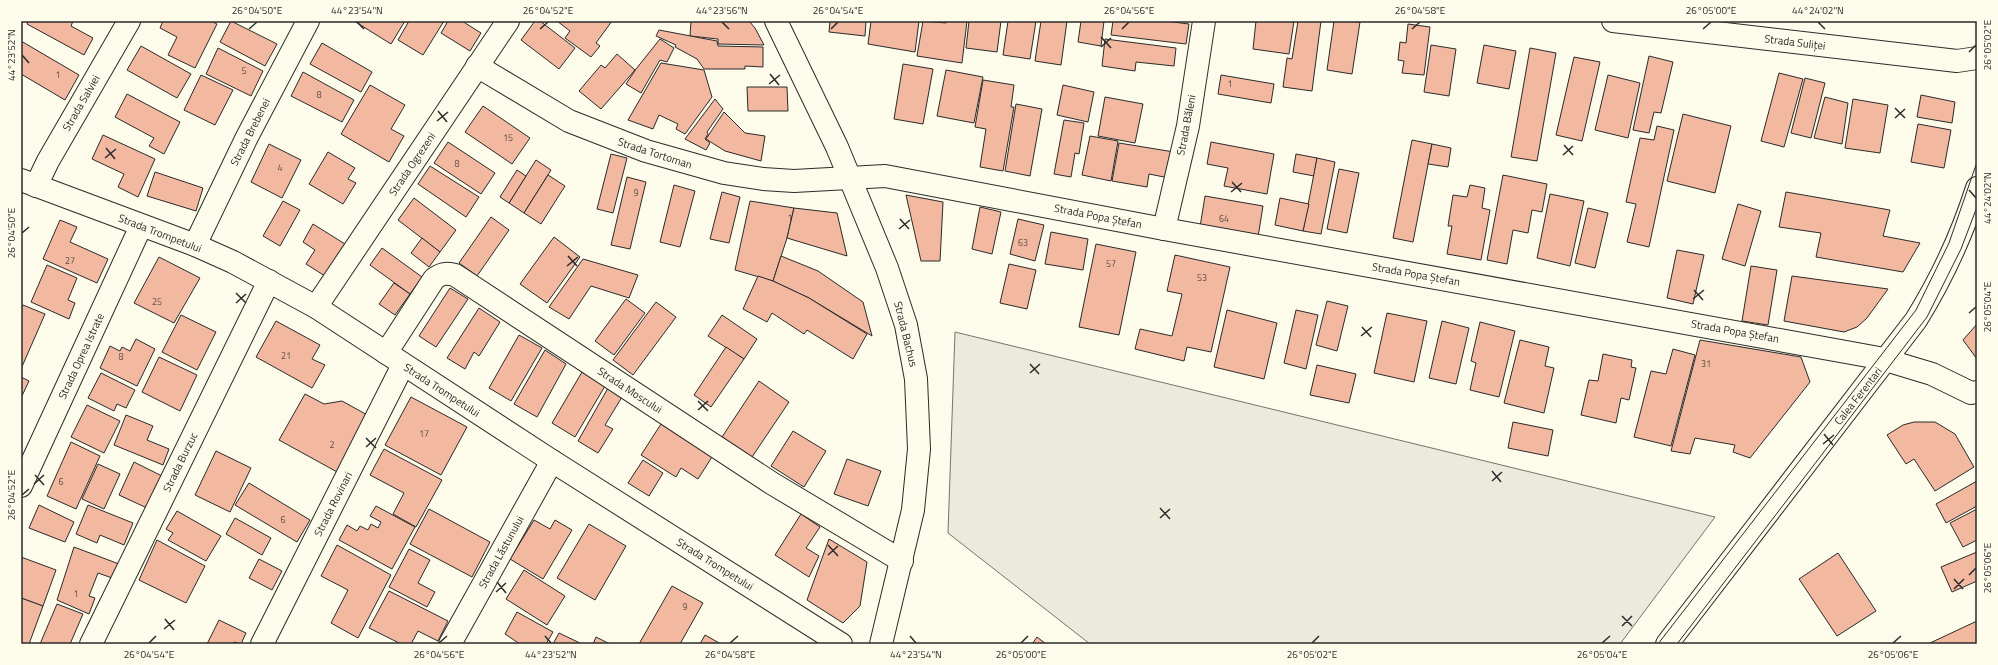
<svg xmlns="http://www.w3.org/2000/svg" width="1998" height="665" font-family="'Titillium Web',sans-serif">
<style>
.green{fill:#ecebdb;stroke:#74746e}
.building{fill:#f2b8a0;stroke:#2b2b2b}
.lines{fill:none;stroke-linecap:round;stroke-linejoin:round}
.street-casing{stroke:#2b2b2b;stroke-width:24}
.secondary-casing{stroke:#2b2b2b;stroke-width:24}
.street{stroke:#fdfbea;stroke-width:22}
.secondary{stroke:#fdfbea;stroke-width:22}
.tram{stroke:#2b2b2b;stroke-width:1}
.ticks{fill:none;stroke:#2b2b2b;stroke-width:1.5}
.labels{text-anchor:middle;stroke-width:3;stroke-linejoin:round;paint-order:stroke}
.number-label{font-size:9px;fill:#5d4e48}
.street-label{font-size:11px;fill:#2b2b2b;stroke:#fdfbea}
.neatline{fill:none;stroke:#2b2b2b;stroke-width:1.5}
.ticks-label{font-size:10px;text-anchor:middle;fill:#2b2b2b}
</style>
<rect width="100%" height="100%" fill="#fdfbea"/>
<!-- green -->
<polygon class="green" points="955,332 1715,517 1620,644 1090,644 948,533"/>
<!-- building -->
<g class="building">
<polygon points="28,21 73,21 71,26 93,38 84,55 27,24"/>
<polygon points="163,21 211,21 217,24 195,68 168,55 177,37 160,28"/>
<polygon points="231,21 277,44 265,66 220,42"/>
<polygon points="354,21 405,21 391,44"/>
<polygon points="409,21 444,21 423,55 398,40"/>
<polygon points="448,21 462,21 481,33 470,51 441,33"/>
<polygon points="535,21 540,21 575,48 559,69 521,40"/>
<polygon points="557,21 612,21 596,43 600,46 591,57 565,38 570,31"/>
<polygon points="691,21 749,21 755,28 764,45 718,44 718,39 690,36"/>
<polygon points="830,21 866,21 865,36 829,32"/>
<polygon points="871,21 919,21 915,52 868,44"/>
<polygon points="923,21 946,23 946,21 967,21 962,63 917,56"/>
<polygon points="969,21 1001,21 997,52 966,48"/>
<polygon points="1008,21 1036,21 1030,59 1003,55"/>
<polygon points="1041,21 1067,21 1061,65 1035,61"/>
<polygon points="1081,21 1104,21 1101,46 1078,42"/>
<polygon points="1113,21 1165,21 1189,24 1186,44 1111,35"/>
<polygon points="1256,21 1294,21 1289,54 1253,49"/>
<polygon points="1298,21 1321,21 1312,91 1283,87 1287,58 1292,59"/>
<polygon points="1334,21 1360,22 1352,74 1327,70"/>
<polygon points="1408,24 1430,27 1424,75 1402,73 1404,61 1398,60 1400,42 1406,43"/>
<polygon points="659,30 717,41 718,46 763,47 763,67 745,66 745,69 704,69 697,59 675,47 676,45 656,36"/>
<polygon points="660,39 674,48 667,62 660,60 641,93 626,84 636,69"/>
<polygon points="1105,39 1176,48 1174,66 1136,62 1135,71 1102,66"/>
<polygon points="21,41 79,75 65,100 21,74"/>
<polygon points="322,43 372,72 361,92 310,64"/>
<polygon points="1431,45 1456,49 1449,96 1424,92"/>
<polygon points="1484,45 1516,51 1509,89 1477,83"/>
<polygon points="141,46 191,74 177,98 127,70"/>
<polygon points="218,48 263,71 251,96 206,74"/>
<polygon points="1530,48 1556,53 1537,161 1511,157"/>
<polygon points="617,54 635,70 601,109 579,91 601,65 605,68"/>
<polygon points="1649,56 1673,62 1661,113 1654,112 1649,133 1633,130"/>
<polygon points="1574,57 1600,62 1582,141 1556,135"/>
<polygon points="661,63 704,70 712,97 685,134 676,129 678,124 659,115 653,129 628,120"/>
<polygon points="903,64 933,69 923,124 894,119"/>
<polygon points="946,70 983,77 974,123 937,116"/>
<polygon points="303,72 354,100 342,122 291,96"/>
<polygon points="1779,73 1803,79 1784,147 1761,141"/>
<polygon points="201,75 233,90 215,125 184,110"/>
<polygon points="1221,75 1274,84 1271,103 1218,94"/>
<polygon points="1608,75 1640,83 1628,138 1595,130"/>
<polygon points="1805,78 1825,83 1811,138 1791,133"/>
<polygon points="983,80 1014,85 1011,107 1014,107 1003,171 980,167 986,129 975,127"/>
<polygon points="370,85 405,105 391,129 404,136 389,162 341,134"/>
<polygon points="1063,85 1094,92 1088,122 1057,115"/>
<polygon points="747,87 787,87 788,111 748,111"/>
<polygon points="127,94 180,122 164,154 149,146 154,138 115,117"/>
<polygon points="1921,95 1955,102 1952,123 1917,117"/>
<polygon points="1105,97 1143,104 1135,143 1098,136"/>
<polygon points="1825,97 1848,103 1842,144 1814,138"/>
<polygon points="715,99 723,109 707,132 708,134 705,139 710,143 706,150 685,139"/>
<polygon points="1853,99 1888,105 1880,153 1845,148"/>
<polygon points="1016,104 1042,109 1030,176 1005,171"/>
<polygon points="483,106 530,138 512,164 465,132"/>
<polygon points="724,112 745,133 765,136 761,161 725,151 706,139"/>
<polygon points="1683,114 1731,126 1715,193 1667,181"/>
<polygon points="1064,120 1084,123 1079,154 1075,153 1071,177 1054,174"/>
<polygon points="1918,124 1951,130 1944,168 1911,162"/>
<polygon points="1657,126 1674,130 1649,247 1627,242 1636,204 1626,202 1640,138 1654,140"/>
<polygon points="103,135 155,159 138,197 118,187 124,174 92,159"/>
<polygon points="1090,136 1118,141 1111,181 1082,175"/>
<polygon points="1412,140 1432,144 1413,242 1393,238"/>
<polygon points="448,142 495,173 481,194 434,163"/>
<polygon points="1211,142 1274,154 1267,194 1224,186 1228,168 1207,164"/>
<polygon points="1119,143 1174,152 1169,178 1149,174 1147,187 1112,181"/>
<polygon points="269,144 301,160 282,198 251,182"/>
<polygon points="1432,144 1451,148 1448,167 1428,164"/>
<polygon points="328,152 355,168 348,179 356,183 343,204 309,184"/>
<polygon points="611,154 627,158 613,213 597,209"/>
<polygon points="1296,154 1317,158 1314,176 1293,172"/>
<polygon points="1317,158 1335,162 1321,234 1303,231"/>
<polygon points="536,160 551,170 524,213 509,203"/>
<polygon points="430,166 479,197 466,217 418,184"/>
<polygon points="1339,169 1359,173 1347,233 1327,229"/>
<polygon points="517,170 526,176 509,203 500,197"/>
<polygon points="155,172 203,188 196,211 147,196"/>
<polygon points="548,175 565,186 541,224 524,213"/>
<polygon points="1503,175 1547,184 1542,212 1532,210 1528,233 1513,230 1507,264 1487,260"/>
<polygon points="627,177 646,182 630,249 611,245"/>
<polygon points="674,185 695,191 680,247 660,242"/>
<polygon points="1470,185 1485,188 1482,208 1490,210 1481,260 1447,254 1452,226 1448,226 1453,195 1467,197"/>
<polygon points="722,192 740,197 729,243 710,239"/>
<polygon points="1786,192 1890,210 1883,236 1920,243 1903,272 1816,257 1821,233 1779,227"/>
<polygon points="1550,194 1584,201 1570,266 1537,258"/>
<polygon points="906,195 943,202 940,261 921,261"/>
<polygon points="1205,196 1263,206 1258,237 1200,227"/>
<polygon points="414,198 456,230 440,252 398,220"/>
<polygon points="1280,198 1309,204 1303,231 1275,225"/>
<polygon points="283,201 300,210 280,246 263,236"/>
<polygon points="750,201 794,208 787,238 773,281 735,270"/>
<polygon points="1738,204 1761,211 1745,266 1722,259"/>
<polygon points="980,207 1001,212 992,254 972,249"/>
<polygon points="794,208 837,213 847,256 787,238"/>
<polygon points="1588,208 1608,213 1595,268 1575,263"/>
<polygon points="491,217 509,230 477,276 459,263"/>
<polygon points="1018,219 1044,225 1035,261 1010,254"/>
<polygon points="60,220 77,227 70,242 108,259 97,283 43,259"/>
<polygon points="313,224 345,244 325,276 306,264 315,250 303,242"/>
<polygon points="1051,232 1088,239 1083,270 1045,264"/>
<polygon points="554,237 580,257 547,303 520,284"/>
<polygon points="422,238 440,252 429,267 411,253"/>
<polygon points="1096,244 1136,252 1119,335 1079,327"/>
<polygon points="382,248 422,277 410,294 370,265"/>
<polygon points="1677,250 1704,255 1693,304 1667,298"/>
<polygon points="1175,255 1230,267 1211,352 1187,347 1184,361 1135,349 1140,329 1172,336 1182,294 1167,291"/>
<polygon points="781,256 818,271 863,302 872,336 809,298 773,281"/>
<polygon points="159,257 200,278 174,323 134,303"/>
<polygon points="583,259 638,275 629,298 591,286 569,319 549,307"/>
<polygon points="1009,264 1036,270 1027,309 1000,303"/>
<polygon points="47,265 77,278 68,300 75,303 69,319 31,302"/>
<polygon points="1751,266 1777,270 1768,325 1742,321"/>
<polygon points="758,276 773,281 809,298 867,334 853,359 807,330 804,334 772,313 767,322 743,309"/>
<polygon points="1792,276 1888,289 1867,318 1857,327 1844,332 1784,321"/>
<polygon points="394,283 410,294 395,315 379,304"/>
<polygon points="450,288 468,299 436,347 419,336"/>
<polygon points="626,299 645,313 614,355 595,341"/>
<polygon points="1327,301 1348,306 1337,351 1316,345"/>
<polygon points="656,302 676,317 633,375 613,360"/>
<polygon points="23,305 45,314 21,369 21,310"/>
<polygon points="479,308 500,322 479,356 474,352 465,369 447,358"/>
<polygon points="1227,310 1277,323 1264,379 1214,367"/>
<polygon points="1296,310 1318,315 1306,369 1284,363"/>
<polygon points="1387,313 1427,321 1414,382 1374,373"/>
<polygon points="181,315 216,332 197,370 162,352"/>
<polygon points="722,315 757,339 744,359 708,336"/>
<polygon points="276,321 320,345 312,359 325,365 312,388 256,357"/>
<polygon points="1442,321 1469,328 1456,384 1429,378"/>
<polygon points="1480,322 1515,331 1499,397 1470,390 1476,363 1471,361"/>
<polygon points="1977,324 1977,359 1963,340"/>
<polygon points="519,335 542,348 511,401 489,388"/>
<polygon points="136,339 155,349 137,386 100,368 110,346 120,351 122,347 130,351"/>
<polygon points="1520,340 1549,347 1545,366 1554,368 1544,413 1504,403"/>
<polygon points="1700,340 1801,357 1810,382 1750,458 1733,452 1735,445 1695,438 1690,454 1671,451"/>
<polygon points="726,347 744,359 711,407 694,395"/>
<polygon points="1673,349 1695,355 1671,446 1634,437 1651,371 1666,374"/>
<polygon points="545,350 566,364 537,417 514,404"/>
<polygon points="1603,354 1632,360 1631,367 1636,368 1629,400 1621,398 1616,423 1581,415 1589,380 1598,381"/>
<polygon points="159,357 197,375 180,411 142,392"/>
<polygon points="1317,365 1356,374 1349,403 1310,395"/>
<polygon points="582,372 605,386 575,437 552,423"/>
<polygon points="101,373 135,390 126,408 117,404 114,411 88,398"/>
<polygon points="21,377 29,381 21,398"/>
<polygon points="759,381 789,402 752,457 722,437"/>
<polygon points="608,388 622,397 605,425 613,429 598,453 578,441"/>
<polygon points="305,394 324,404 342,401 371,417 339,473 279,440"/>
<polygon points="411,397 467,427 441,475 385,445"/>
<polygon points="87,405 120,421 104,453 71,437"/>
<polygon points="126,415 153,426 147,440 169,449 163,465 114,445"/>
<polygon points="1513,422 1553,430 1548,456 1508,448"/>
<polygon points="1914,422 1935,422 1955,434 1974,467 1935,491 1914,459 1906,464 1887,435 1903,425"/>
<polygon points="661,424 712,457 698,479 681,468 676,477 641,455"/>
<polygon points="793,431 826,451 804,487 771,466"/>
<polygon points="71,442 100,456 76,509 47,496"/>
<polygon points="384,449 442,480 416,527 393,514 404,493 370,475"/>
<polygon points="216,451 251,468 230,512 195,495"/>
<polygon points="847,459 881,471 868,506 834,494"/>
<polygon points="643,460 663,473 649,496 628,483"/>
<polygon points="134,462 162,476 147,508 119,495"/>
<polygon points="98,464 120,474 104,509 82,499"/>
<polygon points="1977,481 1977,506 1946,523 1936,504"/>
<polygon points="249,483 310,520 297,542 235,505"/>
<polygon points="39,505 74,522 65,542 29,528"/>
<polygon points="88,505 133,523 124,545 100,535 97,543 76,534"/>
<polygon points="376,506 415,527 392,569 339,540 347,525 357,531 360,526 368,530 371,524 378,528 381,522 370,516"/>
<polygon points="429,509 490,542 472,577 410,544"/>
<polygon points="1977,509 1977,540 1963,547 1950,523"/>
<polygon points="177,511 221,536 206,561 168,540 173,533 166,529"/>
<polygon points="801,514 820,527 806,548 819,556 809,577 775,555"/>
<polygon points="235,518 271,538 262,555 226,534"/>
<polygon points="534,520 550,529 555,520 572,530 543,579 510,559"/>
<polygon points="589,524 626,546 595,600 557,578"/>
<polygon points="829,539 867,562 860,606 843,623 807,600"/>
<polygon points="157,540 205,566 186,603 139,580"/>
<polygon points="337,545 391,575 358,638 331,623 348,590 321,576"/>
<polygon points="74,547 119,564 115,579 98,573 89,596 95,598 89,614 57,600"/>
<polygon points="409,549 430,560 418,583 435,592 427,607 389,587"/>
<polygon points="1977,552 1977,581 1952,592 1941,567"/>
<polygon points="1838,553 1876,611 1837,636 1799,579"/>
<polygon points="21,557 56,570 43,606 21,598"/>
<polygon points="259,559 282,571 272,590 249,578"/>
<polygon points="524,570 565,596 547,625 506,599"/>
<polygon points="672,586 703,603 680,644 639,644"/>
<polygon points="389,591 448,621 438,641 418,631 411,644 401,644 369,628"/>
<polygon points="21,598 43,606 29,644 21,644"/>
<polygon points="57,604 83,614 70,644 40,644"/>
<polygon points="517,612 553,632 546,644 520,644 505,634"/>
<polygon points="219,620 246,633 241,644 234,642 233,644 207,644"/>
<polygon points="1977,621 1977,644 1930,644 1930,643"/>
<polygon points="559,633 582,644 553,644"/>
<polygon points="705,635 721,644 700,644"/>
<polygon points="596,637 610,644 593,644"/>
<polygon points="1037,637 1046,644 1032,644"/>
</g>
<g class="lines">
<defs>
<g id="street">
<polyline points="1613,21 1957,61 1977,58"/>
<polyline points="477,66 569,121 646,151 724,173 763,179 794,181 885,176 1164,229 1879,358 1932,374 1971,393 1977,392"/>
<polyline points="36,186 48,161 129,21"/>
<polyline points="1164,229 1188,126 1204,21"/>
<polyline points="195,245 247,137 308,21"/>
<polyline points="316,307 508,21"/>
<path d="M386,353L434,279C442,273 446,273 455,275L773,484L902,561"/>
<polyline points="21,486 141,226"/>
<polyline points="91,644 269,281"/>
<polyline points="262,644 403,365"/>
<polyline points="450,644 552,461"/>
</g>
<g id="secondary">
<polyline points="776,21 837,147 887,268 906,325 916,379 919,449 913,510 881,644"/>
<polyline points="21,180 195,245 233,262 316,307 552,461 841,644"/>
<path d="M1667,644L1916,320C1942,278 1962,235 1977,188"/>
</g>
</defs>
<!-- street casing -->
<use href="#street" class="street-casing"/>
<!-- secondary casing -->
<use href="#secondary" class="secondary-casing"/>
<!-- street -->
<use href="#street" class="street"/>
<!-- secondary -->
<use href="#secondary" class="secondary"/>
<!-- tram -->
<g class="tram">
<polyline points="1658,644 1916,310 1949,243 1977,162"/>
<polyline points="1677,644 1927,317 1961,249 1977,207"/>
</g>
</g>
<!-- ticks -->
<path class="ticks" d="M357,22L364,29M722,22L729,29M1818,22L1825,29M249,29L257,22M540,29L548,22M831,29L838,22M1122,29L1129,22M1412,29L1420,22M1703,29L1711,22M1101,37L1111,48M1101,47L1111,38M1969,52L1976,45M22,55L29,63M770,74L779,85M769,84L780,75M1895,108L1905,118M438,111L447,122M1895,118L1905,109M437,121L448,112M1564,145L1573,155M106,148L115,159M1563,155L1573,146M105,158L116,149M1232,182L1241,192M1969,190L1976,198M1231,192L1242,183M900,219L909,229M899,229L910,220M22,233L29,227M568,256L577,266M567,266L578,257M1694,290L1703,300M236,293L246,303M1693,299L1704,290M236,303L246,294M1969,313L1976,307M1362,327L1371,337M1361,336L1372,327M1030,364L1039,374M1030,373L1040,364M698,401L708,411M698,410L708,401M1824,434L1833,445M366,438L376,448M1823,444L1834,435M366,447L376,438M1492,471L1501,482M35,475L44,485M1492,481L1502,472M34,484L44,475M22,495L29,489M1160,508L1170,519M1160,518L1170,509M828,545L838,556M828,555L838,546M1969,575L1976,568M1954,579L1963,589M497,582L506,593M1954,589L1964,579M496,592L506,583M1622,616L1632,626M165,619L174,630M1622,626L1632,616M164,629L175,620M545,636L551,643M910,636L916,643M149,643L156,636M439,643L447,636M730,643L738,636M1021,643L1028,636M1312,643L1319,636M1602,643L1610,636M1893,643L1901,636"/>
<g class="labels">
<!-- number labels -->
<g class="number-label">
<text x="244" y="74">5</text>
<text x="58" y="78">1</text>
<text x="1230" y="87">1</text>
<text x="319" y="98">8</text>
<text x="508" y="141">15</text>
<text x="457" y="167">8</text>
<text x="280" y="171">4</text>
<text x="636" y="196">9</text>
<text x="790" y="221">1</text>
<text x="1224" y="222">64</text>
<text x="1023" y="246">63</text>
<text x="70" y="264">27</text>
<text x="1111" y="267">57</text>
<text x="1202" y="281">53</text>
<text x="157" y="305">25</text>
<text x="286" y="359">21</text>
<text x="121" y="360">8</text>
<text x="1706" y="367">31</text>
<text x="424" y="437">17</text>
<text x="332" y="448">2</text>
<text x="61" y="485">6</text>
<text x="283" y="523">6</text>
<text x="76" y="597">1</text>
<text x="685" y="610">9</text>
</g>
<!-- street labels -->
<g class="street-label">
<text transform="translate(1795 42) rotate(7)" y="4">Strada Suliței</text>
<text transform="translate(81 103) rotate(-60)" y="4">Strada Salviei</text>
<text transform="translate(1186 125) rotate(-79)" y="4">Strada Băleni</text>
<text transform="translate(250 132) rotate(-63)" y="4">Strada Brebenei</text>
<text transform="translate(655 153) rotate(18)" y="4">Strada Tortoman</text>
<text transform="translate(412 164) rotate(-56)" y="4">Strada Ogrezeni</text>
<text transform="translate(1098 216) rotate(11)" y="4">Strada Popa Ștefan</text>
<text transform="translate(160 233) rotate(21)" y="4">Strada Trompetului</text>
<text transform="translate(1416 274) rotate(10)" y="4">Strada Popa Ștefan</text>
<text transform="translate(1735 331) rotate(10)" y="4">Strada Popa Ștefan</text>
<text transform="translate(906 334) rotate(76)" y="4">Strada Bachus</text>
<text transform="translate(81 356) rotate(-65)" y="4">Strada Oprea Istrate</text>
<text transform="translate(442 390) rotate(33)" y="4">Strada Trompetului</text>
<text transform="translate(630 390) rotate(33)" y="4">Strada Moscului</text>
<text transform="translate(1858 396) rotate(-52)" y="4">Calea Ferentari</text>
<text transform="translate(180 462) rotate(-64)" y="4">Strada Burzuc</text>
<text transform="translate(333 504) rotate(-63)" y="4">Strada Rovinari</text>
<text transform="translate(501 552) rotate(-61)" y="4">Strada Lăstunului</text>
<text transform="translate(715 564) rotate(32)" y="4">Strada Trompetului</text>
</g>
</g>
<!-- border -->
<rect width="1998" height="665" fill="none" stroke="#fdfbea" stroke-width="44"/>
<rect x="22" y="22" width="1954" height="621" class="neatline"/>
<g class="ticks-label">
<text x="257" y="14">26°04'50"E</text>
<text x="357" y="14">44°23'54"N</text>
<text x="548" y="14">26°04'52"E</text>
<text x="722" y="14">44°23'56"N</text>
<text x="838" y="14">26°04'54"E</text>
<text x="1129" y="14">26°04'56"E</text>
<text x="1420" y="14">26°04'58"E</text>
<text x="1711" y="14">26°05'00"E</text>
<text x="1818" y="14">44°24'02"N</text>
<text transform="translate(1987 45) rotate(-90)" y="4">26°05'02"E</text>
<text transform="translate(11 55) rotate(-90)" y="4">44°23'52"N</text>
<text transform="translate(1987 198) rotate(-90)" y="4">44°24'02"N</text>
<text transform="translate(11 233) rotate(-90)" y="4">26°04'50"E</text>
<text transform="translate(1987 307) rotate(-90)" y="4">26°05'04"E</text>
<text transform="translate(11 495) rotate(-90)" y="4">26°04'52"E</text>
<text transform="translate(1987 568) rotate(-90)" y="4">26°05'06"E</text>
<text x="149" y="658">26°04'54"E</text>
<text x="439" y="658">26°04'56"E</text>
<text x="551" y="658">44°23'52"N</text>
<text x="730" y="658">26°04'58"E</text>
<text x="916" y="658">44°23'54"N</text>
<text x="1021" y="658">26°05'00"E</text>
<text x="1312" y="658">26°05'02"E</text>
<text x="1602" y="658">26°05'04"E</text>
<text x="1893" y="658">26°05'06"E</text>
</g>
</svg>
